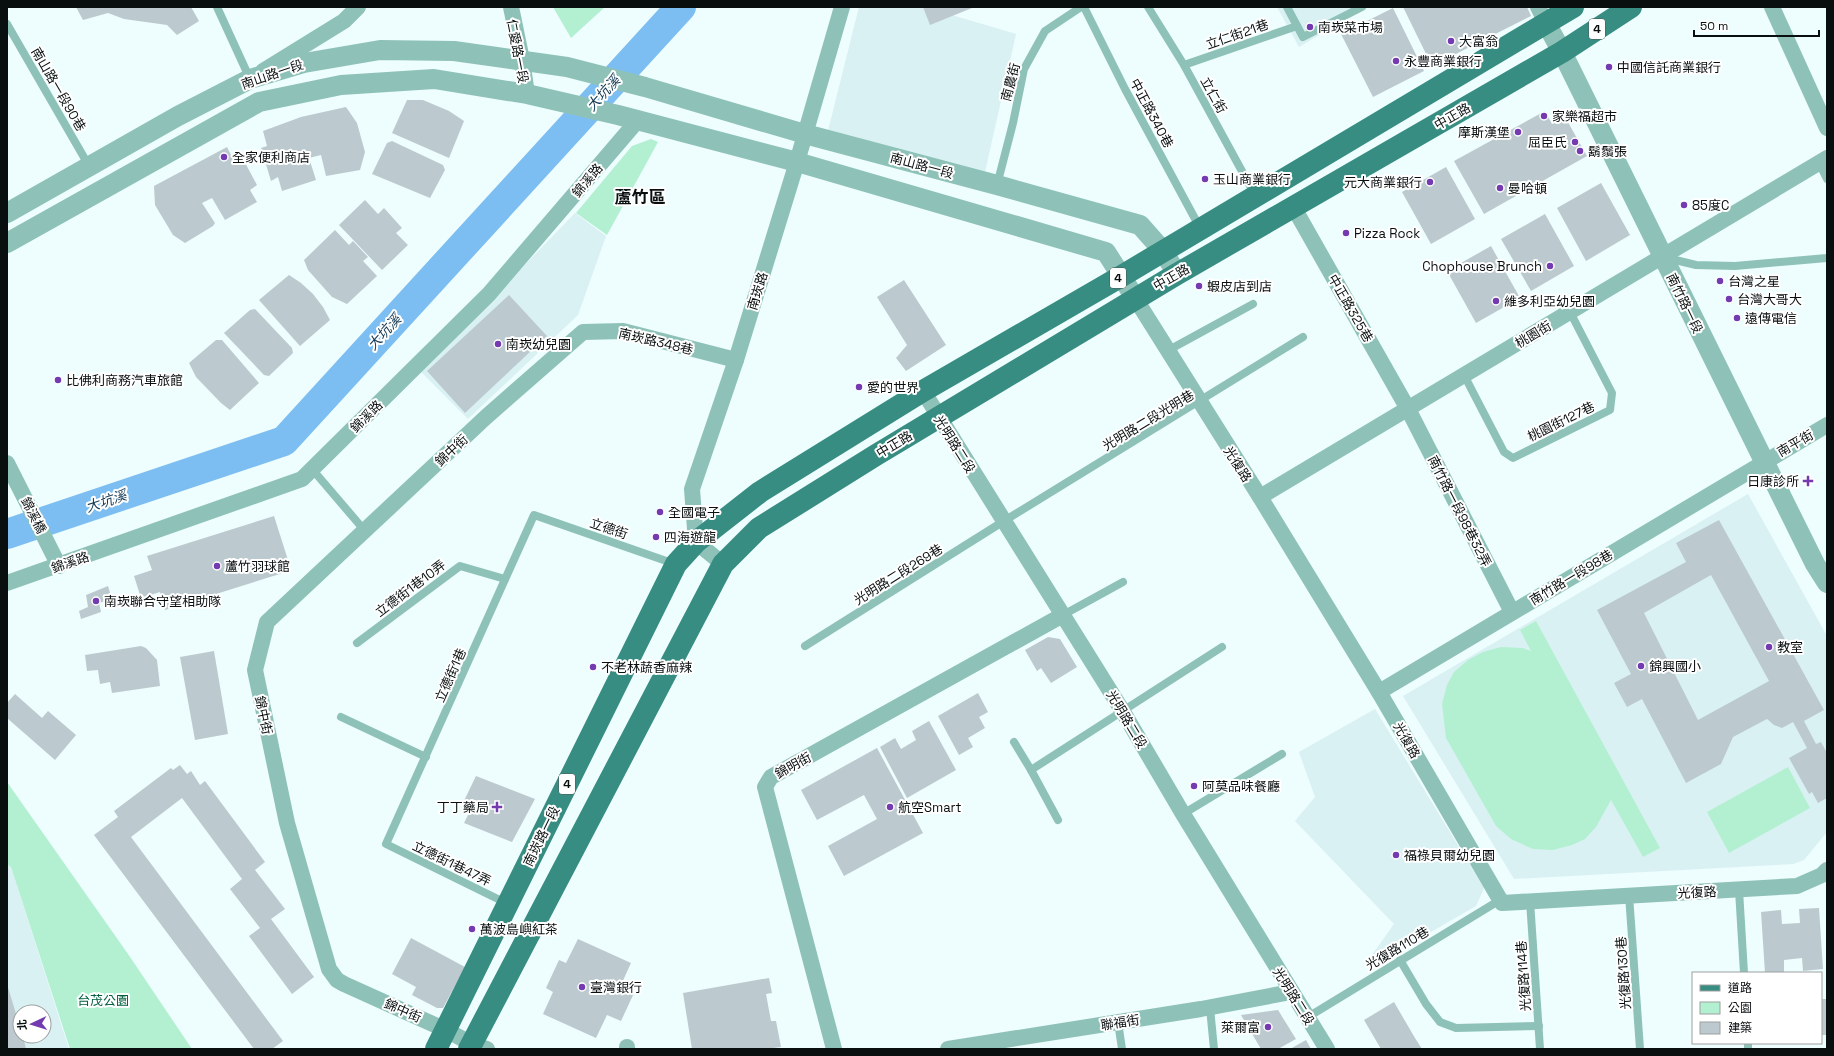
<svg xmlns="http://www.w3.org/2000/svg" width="1834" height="1056" font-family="'Space Grotesk','Noto Sans TC',sans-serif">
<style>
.built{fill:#d9f1f3;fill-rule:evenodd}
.green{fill:#b3f0d1}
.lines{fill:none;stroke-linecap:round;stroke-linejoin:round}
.river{stroke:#7cbef1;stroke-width:30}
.building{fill:#bccacf;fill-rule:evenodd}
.service{stroke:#8ec2b8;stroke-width:8}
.minor{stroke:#8ec2b8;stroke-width:16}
.tertiary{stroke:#8ec2b8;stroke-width:20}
.primary{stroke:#378d81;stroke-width:22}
.poi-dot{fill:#743bb1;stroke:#fff;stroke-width:1.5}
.labels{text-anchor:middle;stroke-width:4;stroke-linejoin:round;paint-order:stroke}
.shield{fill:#fff;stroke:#535657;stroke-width:1}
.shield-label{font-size:12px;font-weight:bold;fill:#090e0f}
.poi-label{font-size:13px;fill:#090e0f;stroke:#fff;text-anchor:start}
.street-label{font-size:13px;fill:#090e0f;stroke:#fff}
.park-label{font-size:13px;fill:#056041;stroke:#fff}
.water-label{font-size:14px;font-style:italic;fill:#143953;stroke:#fff}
.district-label{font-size:17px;font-weight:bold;fill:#090e0f;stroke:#fff}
</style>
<rect width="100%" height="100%" fill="#eefdfe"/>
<!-- built -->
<g class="built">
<polygon points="859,7 925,7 1016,34 985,172 827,135"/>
<polygon points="1277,7 1366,7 1299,47"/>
<polygon points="575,213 606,236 578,315 468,419 421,372"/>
<polygon points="1748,494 1827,636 1827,832 1804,860 1793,864 1514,879 1403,696"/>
<polygon points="1375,709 1484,888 1476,906 1372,966 1365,965 1394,924 1295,821 1315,797 1299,752"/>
<path d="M7,864L11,867L69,1049H7ZM20,1012H44V1036H20Z"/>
</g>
<!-- green -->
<g class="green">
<polygon points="553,7 605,7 571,38"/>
<polygon points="651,139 658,142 607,235 576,213 632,146"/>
<polygon points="1536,621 1660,848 1643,857 1611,800 1596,827 1585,839 1572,845 1553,850 1533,849 1511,839 1496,826 1446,738 1442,704 1447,685 1454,672 1468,660 1483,652 1501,647 1523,648 1531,651 1520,630"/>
<polygon points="1788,767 1810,808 1729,853 1707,812"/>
<polygon points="7,782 128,954 192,1049 70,1049 11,867 7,864"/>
</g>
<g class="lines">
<!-- river -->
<polyline class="river" points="7,534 284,441 681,7"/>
</g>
<!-- building -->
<g class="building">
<polygon points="76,7 191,7 199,21 177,35 167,25 124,19 108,13 83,20"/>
<polygon points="923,7 971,7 972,8 930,25"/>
<polygon points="1403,7 1527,7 1531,16 1432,66"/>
<polygon points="1393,8 1424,71 1373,97 1341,34"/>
<polygon points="407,100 423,100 449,111 464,121 449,158 392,133"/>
<polygon points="346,107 357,123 365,152 360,170 326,176 321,155 309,158 316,180 282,191 278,177 271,181 261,148 267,146 263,131 301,117"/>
<polygon points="1545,111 1552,124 1565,117 1587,156 1484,214 1454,161"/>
<polygon points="392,141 443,165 445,170 430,198 372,174 387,143"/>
<polygon points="227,147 234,161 242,157 257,185 250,190 257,202 225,220 212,198 202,203 215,223 213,226 185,243 173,235 155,205 154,186"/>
<polygon points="1446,167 1475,219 1431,244 1402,192"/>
<polygon points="1601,183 1630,235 1586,261 1557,208"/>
<polygon points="365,200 378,214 384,208 402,228 396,233 408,245 382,270 339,225"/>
<polygon points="1545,214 1574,266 1531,291 1501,239"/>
<polygon points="335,230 349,245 353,241 368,257 363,261 377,276 347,304 332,297 308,270 304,260"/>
<polygon points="1491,246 1520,298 1476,323 1447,271"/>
<polygon points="289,275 301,283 313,294 323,307 330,320 300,346 259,300"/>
<polygon points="904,280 946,345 906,371 896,358 907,345 877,297"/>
<polygon points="509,295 547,336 465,413 427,371"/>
<polygon points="255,309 292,348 293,353 269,376 264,375 224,333 250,310"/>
<polygon points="216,340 222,340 259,383 230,410 221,403 196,377 189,363"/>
<polygon points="274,516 288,560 282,562 286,572 165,610 160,592 141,598 134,576 152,570 147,556"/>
<path d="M1719,520L1824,710L1804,721L1816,744L1821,742L1827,753V798L1818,803L1812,792L1809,794L1789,758L1807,748L1793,722L1782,728L1774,725L1767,719L1733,737L1721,764L1686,783L1642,699L1627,707L1614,683L1631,674L1597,610L1686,562L1676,543ZM1711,575L1769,681L1698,720L1644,613Z"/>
<polygon points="108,586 112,599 99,603 101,612 81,619 79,611 88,607 86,595"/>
<polygon points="1048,637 1060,639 1077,667 1051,683 1041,668 1037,671 1025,650"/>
<polygon points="141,646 146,648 157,660 160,686 112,693 110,682 100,684 98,670 87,671 85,655"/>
<polygon points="214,651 228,734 195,740 180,657"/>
<polygon points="978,693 988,712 979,717 985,728 968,738 973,747 959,755 938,716"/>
<polygon points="15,694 42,718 48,711 76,735 55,760 7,718 7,703"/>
<polygon points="929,721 956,770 907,798 880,747 895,738 901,749 916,740 912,731"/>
<polygon points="877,748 923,833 844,876 828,846 877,819 864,795 817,820 801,790"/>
<polygon points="180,765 187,774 191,771 200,785 205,781 265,862 255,870 285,909 271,919 314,977 292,994 249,936 260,928 230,889 242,879 182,798 131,837 283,1041 272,1049 254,1049 94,835 118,817 114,811 171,768 173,770"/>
<polygon points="476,776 535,799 512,842 464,823 471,809 467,809 462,805"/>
<polygon points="1819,908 1823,969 1803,971 1802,958 1784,960 1784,972 1765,973 1761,912 1781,910 1782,924 1800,923 1799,909"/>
<polygon points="411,938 465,967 443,1008 437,1008 412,995 416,987 392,974"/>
<polygon points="578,939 631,963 620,987 634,993 621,1021 607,1015 596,1038 543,1014 553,992 546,988 559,960 566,963"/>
<polygon points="769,978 772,993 766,994 771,1021 776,1021 781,1047 766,1049 692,1049 683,993"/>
<polygon points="7,984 20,1027 20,1036 23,1036 26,1049 7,1049"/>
<rect x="1821" y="999" width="6" height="36"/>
<polygon points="1394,1002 1415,1038 1422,1049 1381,1049 1364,1020"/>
<polygon points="1278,1010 1296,1039 1278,1049 1261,1049 1241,1015"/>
<polygon points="1306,1040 1311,1049 1290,1049"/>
</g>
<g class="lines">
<!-- service -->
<g class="service">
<polyline points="217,7 250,79"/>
<polyline points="1084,7 1125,89 1200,228"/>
<polyline points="1148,7 1184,65 1255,195"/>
<polyline points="1287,7 1303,37 1362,7"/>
<polyline points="7,24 89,166"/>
<polyline points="1184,65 1297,26"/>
<polyline points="1819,163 1827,179"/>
<polyline points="997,185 1013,123 1024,69 1045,31 1081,7"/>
<polyline points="1667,258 1696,265 1735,266 1827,258"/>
<polyline points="1167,351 1253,304"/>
<polyline points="1464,375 1504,452 1513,458 1610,410 1612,393 1570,312"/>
<polyline points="312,469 365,531"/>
<polyline points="1063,615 1123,582"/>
<polyline points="357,643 460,566 505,579"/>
<polyline points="805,646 1004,521 1303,337"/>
<polyline points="341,717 426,757"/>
<polyline points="1014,742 1031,770 1058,820"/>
<polyline points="1031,770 1222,647"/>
<polyline points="1183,814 1282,754"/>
<polyline points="1739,890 1744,973"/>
<polyline points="1629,895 1640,1049"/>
<polyline points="1530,901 1540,1049"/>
<polyline points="506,903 386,844 534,515 675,564"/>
<polyline points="1400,960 1426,1004 1440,1022 1456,1028 1539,1026"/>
<polyline points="1210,1008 1214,1049"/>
<polyline points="1308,1017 1500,900"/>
<polyline points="1118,1022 1122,1049"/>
<polyline points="1748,1043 1748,1049"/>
</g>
<!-- minor -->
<g class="minor">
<polyline points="511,7 522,60 527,94"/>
<polyline points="1538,7 1546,23"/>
<polyline points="1772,7 1827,128"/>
<polyline points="263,71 344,21 358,7"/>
<polyline points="1294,208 1408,409 1512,612"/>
<polyline points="1135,298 1260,497 1379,692 1502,903 1797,886 1822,875 1827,870"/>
<polyline points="923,391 1122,710 1183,814 1327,1049"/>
<polyline points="7,463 59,566"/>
<polyline points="1260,497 1827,158"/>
<polyline points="723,564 696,542 692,489 736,360 797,162 842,7"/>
<polyline points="7,583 302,479 489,294 638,120"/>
<polyline points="1379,692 1827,425"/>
<polyline points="627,1047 627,1049"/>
<polyline points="487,1049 472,1044 446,1030 344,984 337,980 329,969 287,823 255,670 267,622 486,417 583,332 623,331 736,360"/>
<polyline points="834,1049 765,787 771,777 1063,615"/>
<polyline points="948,1049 1201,1009 1291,992"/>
</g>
<!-- tertiary -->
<g class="tertiary">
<polyline points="1546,23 1562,52 1764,461 1815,564 1827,583"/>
<polyline points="7,213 178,116 250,79 304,63 380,50 454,51 567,67 645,87 805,134 997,185 1140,225 1163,251 1177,274"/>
<polyline points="7,243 259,102 341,85 434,79 527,94 618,115 797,162 1106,252 1135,298"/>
</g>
<!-- primary -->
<g class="primary">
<polyline points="436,1049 676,564 696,542 760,492 923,391 1120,277 1573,7"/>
<polyline points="469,1049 723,564 759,528 876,455 1177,274 1562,52 1631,7"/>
</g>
</g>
<!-- markers -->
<g class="poi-dot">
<circle cx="1310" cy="27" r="4"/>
<circle cx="1451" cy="41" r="4"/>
<circle cx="1396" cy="61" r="4"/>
<circle cx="1609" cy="67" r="4"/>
<circle cx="1544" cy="116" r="4"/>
<circle cx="1518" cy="132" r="4"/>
<circle cx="1575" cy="142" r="4"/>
<circle cx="1580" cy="151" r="4"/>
<circle cx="224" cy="157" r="4"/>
<circle cx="1205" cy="179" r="4"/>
<circle cx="1430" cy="182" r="4"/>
<circle cx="1500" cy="188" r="4"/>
<circle cx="1684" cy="205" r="4"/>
<circle cx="1346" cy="233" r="4"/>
<circle cx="1550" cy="266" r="4"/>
<circle cx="1720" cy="281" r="4"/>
<circle cx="1199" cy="286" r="4"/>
<circle cx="1729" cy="299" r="4"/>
<circle cx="1496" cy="301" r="4"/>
<circle cx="1737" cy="318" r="4"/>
<circle cx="498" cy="344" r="4"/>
<circle cx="58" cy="380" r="4"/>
<circle cx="859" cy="387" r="4"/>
<path d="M1806 475h4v4h4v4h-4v4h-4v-4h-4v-4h4z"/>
<circle cx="660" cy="512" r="4"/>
<circle cx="656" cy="537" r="4"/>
<circle cx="217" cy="566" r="4"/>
<circle cx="96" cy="601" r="4"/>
<circle cx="1769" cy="647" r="4"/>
<circle cx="1641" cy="666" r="4"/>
<circle cx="593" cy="667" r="4"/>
<circle cx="1194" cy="786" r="4"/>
<path d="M495 801h4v4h4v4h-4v4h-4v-4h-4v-4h4z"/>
<circle cx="890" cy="807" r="4"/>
<circle cx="1396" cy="855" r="4"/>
<circle cx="472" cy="929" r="4"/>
<circle cx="582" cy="987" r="4"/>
<circle cx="1268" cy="1027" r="4"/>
</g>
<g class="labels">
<!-- shield labels -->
<g class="shield">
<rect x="1589" y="19" width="16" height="20" rx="3"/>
<rect x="1110" y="268" width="16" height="20" rx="3"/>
<rect x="559" y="774" width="16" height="20" rx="3"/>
</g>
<g class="shield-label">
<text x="1597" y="33">4</text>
<text x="1118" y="282">4</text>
<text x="567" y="788">4</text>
</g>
<!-- poi labels -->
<g class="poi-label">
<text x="1318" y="32">南崁菜市場</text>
<text x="1459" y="46">大富翁</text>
<text x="1404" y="66">永豐商業銀行</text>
<text x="1617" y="72">中國信託商業銀行</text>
<text x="1552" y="121">家樂福超市</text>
<text x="1510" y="137" text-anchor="end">摩斯漢堡</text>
<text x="1567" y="147" text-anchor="end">屈臣氏</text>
<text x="1588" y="156">鬍鬚張</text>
<text x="232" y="162">全家便利商店</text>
<text x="1213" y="184">玉山商業銀行</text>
<text x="1422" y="187" text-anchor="end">元大商業銀行</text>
<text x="1508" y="193">曼哈頓</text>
<text x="1692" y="210">85度C</text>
<text x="1354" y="238">Pizza Rock</text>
<text x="1542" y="271" text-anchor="end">Chophouse Brunch</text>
<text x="1728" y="286">台灣之星</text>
<text x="1207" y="291">蝦皮店到店</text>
<text x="1737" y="304">台灣大哥大</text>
<text x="1504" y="306">維多利亞幼兒園</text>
<text x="1745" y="323">遠傳電信</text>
<text x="506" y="349">南崁幼兒園</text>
<text x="66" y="385">比佛利商務汽車旅館</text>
<text x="867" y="392">愛的世界</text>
<text x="1799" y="486" text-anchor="end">日康診所</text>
<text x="668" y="517">全國電子</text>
<text x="664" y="542">四海遊龍</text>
<text x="225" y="571">蘆竹羽球館</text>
<text x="104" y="606">南崁聯合守望相助隊</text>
<text x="1777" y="652">教室</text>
<text x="1649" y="671">錦興國小</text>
<text x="601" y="672">不老林蔬香麻辣</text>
<text x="1202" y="791">阿莫品味餐廳</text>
<text x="489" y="812" text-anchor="end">丁丁藥局</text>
<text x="898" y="812">航空Smart</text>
<text x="1404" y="860">福祿貝爾幼兒園</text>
<text x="480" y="934">萬波島嶼紅茶</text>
<text x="590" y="992">臺灣銀行</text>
<text x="1260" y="1032" text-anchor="end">萊爾富</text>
</g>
<!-- street labels -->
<g class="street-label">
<text transform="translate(1237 34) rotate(-19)" y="5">立仁街21巷</text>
<text transform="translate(518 51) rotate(79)" y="5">仁愛路一段</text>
<text transform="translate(272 74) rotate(-19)" y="5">南山路一段</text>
<text transform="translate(1010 82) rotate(-75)" y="5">南農街</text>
<text transform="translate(59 89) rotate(60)" y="5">南山路一段90巷</text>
<text transform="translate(1214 95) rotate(61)" y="5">立仁街</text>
<text transform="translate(1152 113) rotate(62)" y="5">中正路340巷</text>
<text transform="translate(1452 116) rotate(-30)" y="5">中正路</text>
<text transform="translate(922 165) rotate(15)" y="5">南山路一段</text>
<text transform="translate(587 180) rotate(-50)" y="5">錦溪路</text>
<text transform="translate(1171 277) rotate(-30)" y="5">中正路</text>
<text transform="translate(757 291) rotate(-73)" y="5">南崁路</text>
<text transform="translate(1685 303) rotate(64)" y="5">南竹路一段</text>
<text transform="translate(1351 308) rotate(60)" y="5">中正路325巷</text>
<text transform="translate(1533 334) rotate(-31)" y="5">桃園街</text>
<text transform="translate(656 341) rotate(13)" y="5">南崁路348巷</text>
<text transform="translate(366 416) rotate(-45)" y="5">錦溪路</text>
<text transform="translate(1148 420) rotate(-31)" y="5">光明路二段光明巷</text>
<text transform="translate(1561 421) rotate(-26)" y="5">桃園街127巷</text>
<text transform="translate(1795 443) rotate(-30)" y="5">南平街</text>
<text transform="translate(894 444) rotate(-31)" y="5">中正路</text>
<text transform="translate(955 444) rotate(58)" y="5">光明路二段</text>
<text transform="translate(451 450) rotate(-43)" y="5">錦中街</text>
<text transform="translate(1238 464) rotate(57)" y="5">光復路</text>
<text transform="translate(1460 511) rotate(63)" y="5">南竹路一段98巷32弄</text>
<text transform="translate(34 515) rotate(63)" y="5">錦溪橋</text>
<text transform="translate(609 528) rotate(19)" y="5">立德街</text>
<text transform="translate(70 562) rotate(-19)" y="5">錦溪路</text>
<text transform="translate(898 574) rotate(-32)" y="5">光明路二段269巷</text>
<text transform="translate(1571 577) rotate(-31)" y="5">南竹路一段98巷</text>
<text transform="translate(410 588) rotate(-37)" y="5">立德街1巷10弄</text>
<text transform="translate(450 675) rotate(-66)" y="5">立德街1巷</text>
<text transform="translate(264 715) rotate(78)" y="5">錦中街</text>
<text transform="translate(1127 719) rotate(59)" y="5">光明路二段</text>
<text transform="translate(1407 740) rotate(60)" y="5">光復路</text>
<text transform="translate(793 765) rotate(-29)" y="5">錦明街</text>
<text transform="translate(541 836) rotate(-64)" y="5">南崁路一段</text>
<text transform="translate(452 863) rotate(26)" y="5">立德街1巷47弄</text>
<text transform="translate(1697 892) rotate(-3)" y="5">光復路</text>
<text transform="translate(1397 948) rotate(-31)" y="5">光復路110巷</text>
<text transform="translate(1623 973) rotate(-94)" y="5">光復路130巷</text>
<text transform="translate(1523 976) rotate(-94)" y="5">光復路114巷</text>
<text transform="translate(1294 996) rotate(58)" y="5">光明路二段</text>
<text transform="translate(403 1010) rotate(24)" y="5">錦中街</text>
<text transform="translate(1120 1022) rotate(-9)" y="5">聯福街</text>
</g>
<!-- park labels -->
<g class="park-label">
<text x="103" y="1005">台茂公園</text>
</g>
<!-- water labels -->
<g class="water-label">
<text transform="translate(603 93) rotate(-48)" y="5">大坑溪</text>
<text transform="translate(384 332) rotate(-48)" y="5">大坑溪</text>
<text transform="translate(106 501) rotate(-18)" y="5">大坑溪</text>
</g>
<!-- district labels -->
<g class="district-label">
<text x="640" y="203">蘆竹區</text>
</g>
</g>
<!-- border -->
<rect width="1834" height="1056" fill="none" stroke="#090e0f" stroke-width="16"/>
<!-- legend -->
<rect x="1692" y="972" width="130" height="72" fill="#ffffff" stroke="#9d9f9f"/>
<rect x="1700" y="985" width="20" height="6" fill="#378d81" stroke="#9d9f9f"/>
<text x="1728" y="992" font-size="12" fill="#090e0f">道路</text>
<rect x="1700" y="1002" width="20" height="12" fill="#b3f0d1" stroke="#9d9f9f"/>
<text x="1728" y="1012" font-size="12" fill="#090e0f">公園</text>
<rect x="1700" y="1022" width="20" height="12" fill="#bccacf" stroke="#9d9f9f"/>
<text x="1728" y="1032" font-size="12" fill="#090e0f">建築</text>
<!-- north arrow -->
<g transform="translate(32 1024) rotate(266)"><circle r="19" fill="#ffffff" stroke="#9d9f9f"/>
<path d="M0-3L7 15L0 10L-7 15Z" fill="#743bb1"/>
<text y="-6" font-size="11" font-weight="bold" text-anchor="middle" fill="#090e0f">北</text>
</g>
<!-- scale -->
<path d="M1694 30v6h125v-6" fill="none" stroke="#090e0f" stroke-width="2"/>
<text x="1700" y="30" font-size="12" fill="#090e0f" stroke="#ffffff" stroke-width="3" paint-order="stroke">50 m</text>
</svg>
